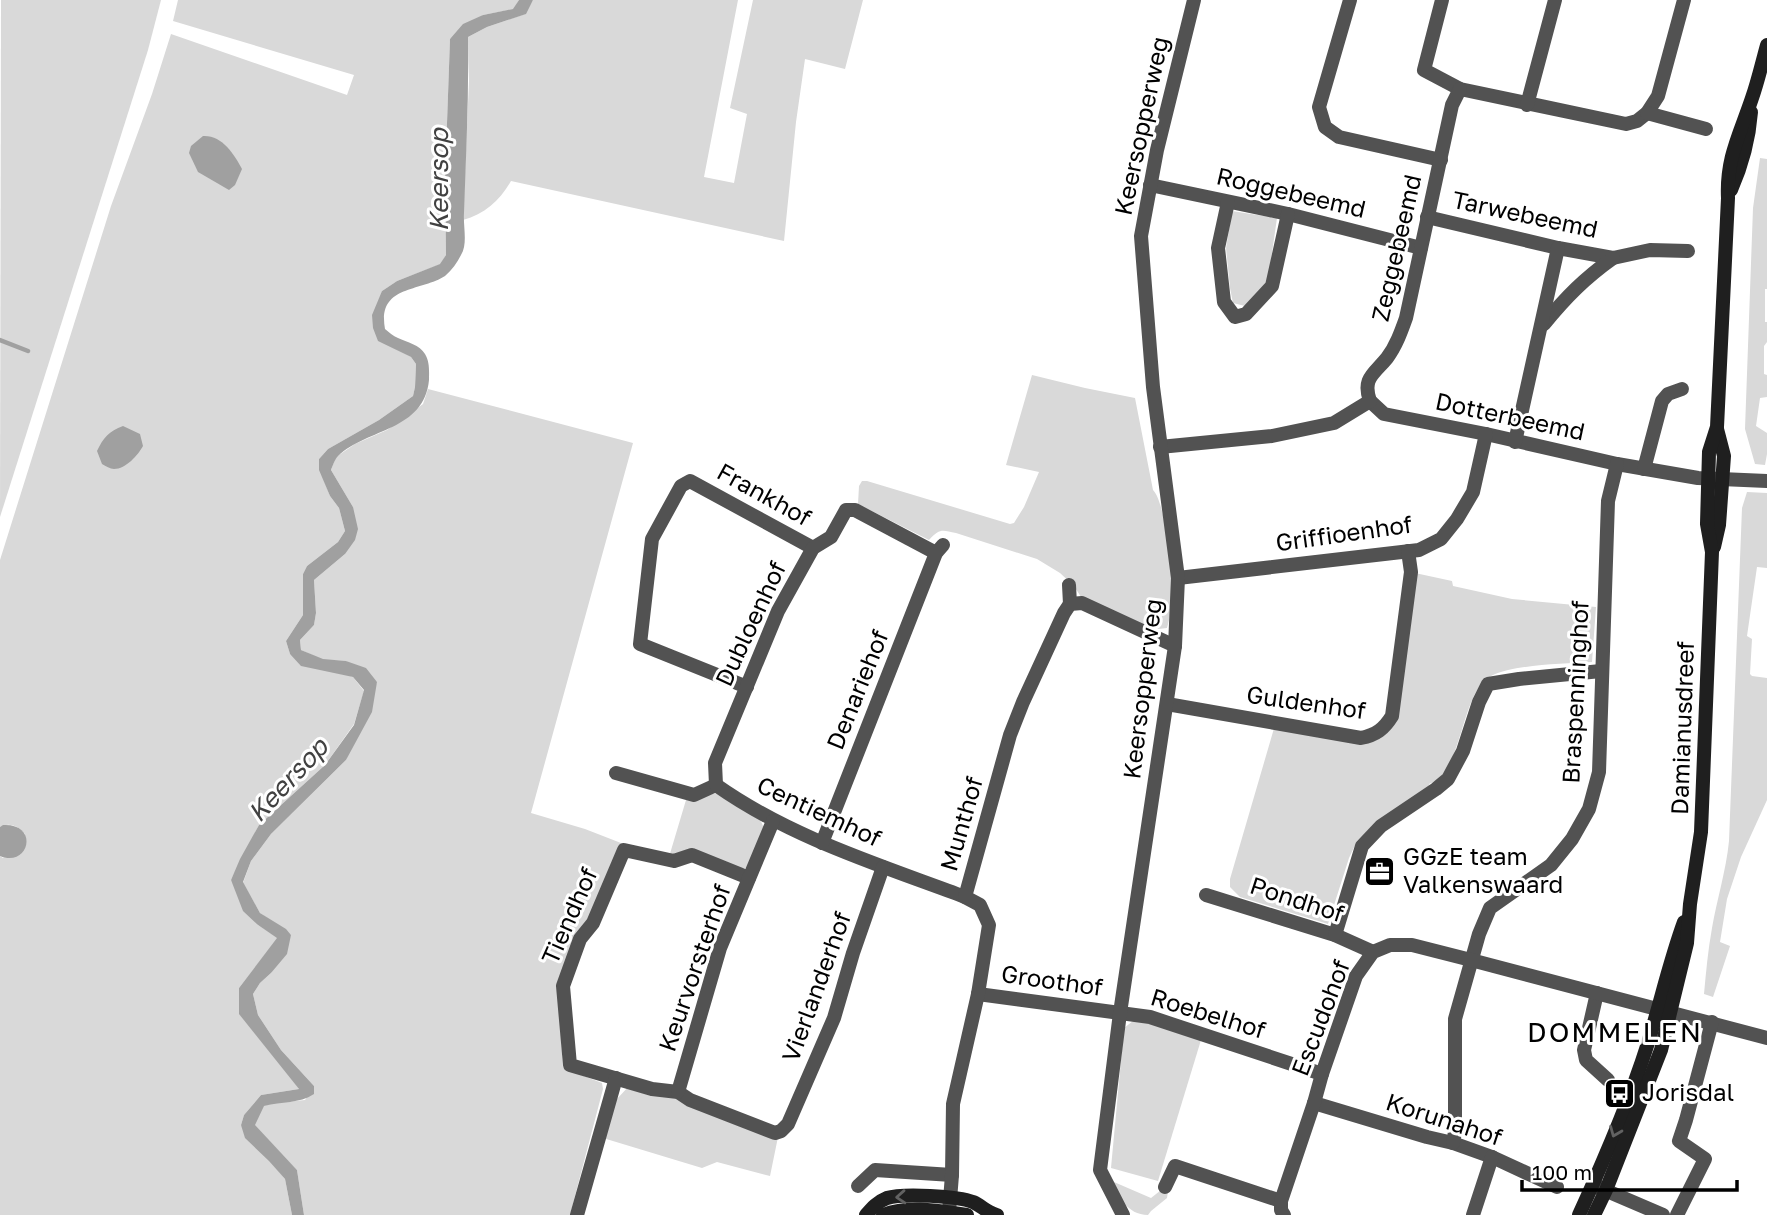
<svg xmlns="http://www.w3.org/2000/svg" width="1767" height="1215" font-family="'Golos Text',sans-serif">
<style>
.green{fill:#d9d9d9}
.water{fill:#a0a0a0}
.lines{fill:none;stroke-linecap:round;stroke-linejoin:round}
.stream{stroke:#a0a0a0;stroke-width:4.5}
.street{stroke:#525252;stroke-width:14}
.secondary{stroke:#1f1f1f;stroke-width:14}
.oneway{stroke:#626262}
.labels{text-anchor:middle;stroke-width:6;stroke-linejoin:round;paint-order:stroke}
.street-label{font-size:24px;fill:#000;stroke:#fff}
.poi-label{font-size:24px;fill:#000;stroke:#fff;text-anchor:start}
.water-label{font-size:26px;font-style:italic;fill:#414141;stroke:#fff}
.quarter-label{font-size:28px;letter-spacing:2px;fill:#000;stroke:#fff}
</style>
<rect width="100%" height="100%" fill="#fff"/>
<!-- green -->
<g class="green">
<polygon points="1,0 161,0 148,50 0,517"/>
<path d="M178,0H519L514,9L483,15L450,39L445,179L446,255L441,264L397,281L382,291L378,340L411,357L416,364L415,387L413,396L379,420L328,449L319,459L320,470L330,496L339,508L345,531L338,542L307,566L303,574V615L286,641L290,654L353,677L364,691L354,724L325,765L259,825L231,880L258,925L278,938L239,988L299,1089L261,1095L244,1115L241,1125L285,1179L292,1215H0V856L3,858L25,834C18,826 10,822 0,827V560L111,206L152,94L171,34L347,95L354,75L173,21Z"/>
<path d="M533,0H738L704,177L734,183L747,114L730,108L753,0H863L845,69L805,59L796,122L784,241L511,181C500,200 485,214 463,220L469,81L468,37L487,27L525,14Z"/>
<polygon points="1760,158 1767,159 1767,289 1765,289 1765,322 1767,322 1767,342 1764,346 1764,374 1767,375 1767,397 1760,398 1756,426 1767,433 1767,454 1765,465 1755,464 1745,429 1753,208"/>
<polygon points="1232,211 1277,218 1268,281 1245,306 1233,303 1230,288 1226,248"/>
<path d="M1032,375L1085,388L1135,398L1153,490C1166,503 1172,574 1172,595C1172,605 1170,618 1167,628L1150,630L1081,597L1074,586L1060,573L1037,559L956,533C942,530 940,528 929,540L858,504L859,486L862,481H867L1010,524L1014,523L1024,507L1039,472L1006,465Z"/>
<polygon points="428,389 633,443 531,813 585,829 621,843 558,987 563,1068 602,1083 603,1089 570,1215 304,1215 297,1170 254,1125 263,1106 274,1103 305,1100 314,1086 281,1050 258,1015 253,994 260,983 271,973 291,935 260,913 243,883 251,861 271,834 346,760 377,682 346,661 323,660 301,650 300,640 314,625 316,613 314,580 345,554 353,507 331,470 336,457 355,444 387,430 423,404"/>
<path d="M1747,492L1767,493V568L1757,567L1747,636L1752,639L1750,674L1752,676L1767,678V800L1741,857L1727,899L1720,942L1730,946L1713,997L1704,994C1706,972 1708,950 1712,928C1717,899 1726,871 1729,841L1742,508Z"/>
<path d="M1415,573L1452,581L1453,586L1512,599L1596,607L1592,662C1563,664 1516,664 1491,676C1465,688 1463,751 1442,775C1439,779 1434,782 1429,784L1431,787L1372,826L1357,841L1349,858L1328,924L1240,897L1230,887V879L1275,725L1383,736Z"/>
<path d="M717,793L759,819C772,834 755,853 748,868C721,871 695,839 669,857L686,800Z"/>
<polygon points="1133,1021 1144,1021 1201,1040 1158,1181 1111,1168 1124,1028"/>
<polygon points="629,1086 670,1096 778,1137 770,1176 717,1162 702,1168 603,1138 616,1100"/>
<path d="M1107,1179L1151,1198L1165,1187L1168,1191L1167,1198L1151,1211L1148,1215C1127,1215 1118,1195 1107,1179Z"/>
</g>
<!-- water -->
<g class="water">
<path d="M519,0H533L526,14L487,27L468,37C469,96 466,155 464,213C463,226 468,244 461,255C457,263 452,270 445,276C420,292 377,285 385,329C389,332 393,336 398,338C407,342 420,345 425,354C430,362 429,372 429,380C424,431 368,428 338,456C335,459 333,465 331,470L353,507L358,529L355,540L345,554L314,580L316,613L314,625L300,640L301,650L323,659L346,661L366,668L377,682L372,712L346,760L271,834L251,861L243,882L260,913L286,929L291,935L287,954L271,973L260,983L253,994L258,1015L281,1050L314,1086V1094C299,1104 282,1101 264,1106L255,1125L297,1170L304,1215H292L285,1179L269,1161L245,1138L241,1125L244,1115L261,1095L299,1089L239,1014V988L277,938L258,925L243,911L231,880L240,859L259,825L325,765L354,725L364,690L353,677L301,666L290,654L286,641L303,615V574L307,566L338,542L345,531L339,508L330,496L319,470V459L328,449L379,420L413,396L415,387L416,364L411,357L378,341L373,328L372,315L382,291L397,281L440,264L446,255L445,179L450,39L463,24L483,15L513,9Z"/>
<path d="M203,136C222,135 234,154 242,169L235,185L229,190L198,172L189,153L191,146Z"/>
<path d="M123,426L140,434L143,446C138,455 126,469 114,469C110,469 106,466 102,464L97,451C103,438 109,431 123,426Z"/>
<path d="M3,825C40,823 29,868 0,856V827Z"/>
</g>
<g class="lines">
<!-- stream -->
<polyline class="stream" points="0,340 28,351"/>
<!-- street -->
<g class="street">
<polyline points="1350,0 1319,107 1325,127 1339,137 1441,160"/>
<polyline points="1442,0 1424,70 1460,89 1626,124 1637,121 1647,113 1658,96 1684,0"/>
<polyline points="1527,105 1555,0"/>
<polyline points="1647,113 1706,129"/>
<polyline points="1150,185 1288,214 1421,248"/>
<polyline points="1228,202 1218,248 1224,302 1235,317 1246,314 1272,286 1288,214"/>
<polyline points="1427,217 1558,248 1613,258 1650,250 1688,251"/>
<path d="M1544,324C1566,297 1585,278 1613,258"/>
<polyline points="1370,401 1384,414 1486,434 1617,464 1698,478 1767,481"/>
<polyline points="1515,442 1558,248"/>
<path d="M1160,447L1272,436L1334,423L1370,401C1362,378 1374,374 1387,358C1396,346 1401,332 1406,318L1452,105L1460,89"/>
<polyline points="1644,469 1662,401 1668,394 1682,389"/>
<polyline points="1178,578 1419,550 1441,539 1457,519 1473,492 1486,434"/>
<polyline points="1069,585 1070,604"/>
<polyline points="747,687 640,644 652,539 681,486 690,481 813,548"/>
<path d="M1167,704L1361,738C1376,735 1384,729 1392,716L1411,572L1408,551"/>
<path d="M616,773L694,795L716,785C791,838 880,865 965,897"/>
<polyline points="716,785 715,763 778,611 813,548 831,537 846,510 855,510 936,553"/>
<polyline points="822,843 936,553 943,545"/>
<polyline points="749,878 692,855 674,861 624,850 593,923 580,939 563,986 570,1065 652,1089 678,1092 690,1100 775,1133 781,1131 788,1124 834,1018 853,953 883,867"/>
<polyline points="1206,895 1335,935 1373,952"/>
<polyline points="1335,935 1362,846 1381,826 1436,789 1448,779 1463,751 1479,702 1488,684 1519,679 1601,671"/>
<polyline points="1597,993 1584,1050 1586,1060 1608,1080"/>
<polyline points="978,994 1150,1017 1322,1074"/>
<polyline points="678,1092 720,948 773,821"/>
<polyline points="1314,1103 1427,1137 1453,1143 1492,1157 1557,1187"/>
<polyline points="1453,1143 1455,1132 1455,1019 1479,934 1490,908 1551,865 1572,839 1589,809 1599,772 1608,501 1617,464"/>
<polyline points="1593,1185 1663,1215"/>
<polyline points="858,1186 875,1170 952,1175"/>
<polyline points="1165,1187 1175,1166 1281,1201 1281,1210 1284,1215"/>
<polyline points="1281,1201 1314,1103 1322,1074 1356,976 1373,952 1390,945 1412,945 1471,960 1767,1038"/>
<polyline points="949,1212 952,1175 953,1104 978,994 989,925 980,905 965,897 1010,735 1023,702 1064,613 1070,604 1082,603 1175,646"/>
<polyline points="577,1215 616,1078"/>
<polyline points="1123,1215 1100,1170 1120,1013 1175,646 1178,578 1153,387 1141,236 1157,150 1194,0"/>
<polyline points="1473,1215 1492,1157"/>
<polyline points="1677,1215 1705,1159 1679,1141 1686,1120 1712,1022"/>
</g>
<!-- secondary -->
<g class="secondary">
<path d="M1731,190C1742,165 1749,139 1751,112"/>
<polyline points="1714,547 1719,525 1724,456 1717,429"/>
<path d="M866,1215C872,1208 877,1202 887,1198C902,1193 958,1196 973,1202C982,1206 987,1213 997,1215"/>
<path d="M883,1215C910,1205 939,1211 967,1215"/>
<path d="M1579,1215C1604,1160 1629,1103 1647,1046C1660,1005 1669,963 1684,922"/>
<path d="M1594,1215L1606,1190L1661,1050L1687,943L1690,904L1701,832L1712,552L1707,524L1709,452L1717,427L1728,198C1726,158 1740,134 1752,98C1758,81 1762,63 1767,45"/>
</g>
</g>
<!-- one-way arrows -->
<defs><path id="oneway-chevron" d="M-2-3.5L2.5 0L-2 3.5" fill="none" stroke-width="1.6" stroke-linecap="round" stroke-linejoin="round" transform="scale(1.75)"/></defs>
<g class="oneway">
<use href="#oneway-chevron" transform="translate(1615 1132) rotate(112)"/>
<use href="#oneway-chevron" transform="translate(901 1197) rotate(176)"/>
</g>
<!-- icons -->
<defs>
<symbol id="office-square" viewBox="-11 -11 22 22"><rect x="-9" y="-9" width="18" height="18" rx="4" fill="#000" stroke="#fff"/><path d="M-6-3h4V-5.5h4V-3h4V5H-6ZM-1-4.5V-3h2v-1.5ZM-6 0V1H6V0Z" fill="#fff"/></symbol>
<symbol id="bus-square" viewBox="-11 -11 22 22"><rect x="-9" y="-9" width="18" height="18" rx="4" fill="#000" stroke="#fff"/><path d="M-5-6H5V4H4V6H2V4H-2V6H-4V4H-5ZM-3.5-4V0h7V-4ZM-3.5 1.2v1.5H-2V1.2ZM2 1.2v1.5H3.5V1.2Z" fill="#fff"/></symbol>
</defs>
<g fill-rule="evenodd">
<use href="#office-square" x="1362" y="854" width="35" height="35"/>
<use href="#bus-square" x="1602" y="1076" width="35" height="35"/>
</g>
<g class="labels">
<!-- street labels -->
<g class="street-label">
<text transform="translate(1142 126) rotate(-78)" y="8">Keersopperweg</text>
<text transform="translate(1291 193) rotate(13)" y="8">Roggebeemd</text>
<text transform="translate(1525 215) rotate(12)" y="8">Tarwebeemd</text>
<text transform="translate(1397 248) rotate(-77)" y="8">Zeggebeemd</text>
<text transform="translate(1510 417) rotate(12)" y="8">Dotterbeemd</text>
<text transform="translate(764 495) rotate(29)" y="8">Frankhof</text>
<text transform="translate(1344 534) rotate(-8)" y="8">Griffioenhof</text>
<text transform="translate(751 624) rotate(-65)" y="8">Dubloenhof</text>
<text transform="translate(1143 689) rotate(-83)" y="8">Keersopperweg</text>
<text transform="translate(858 690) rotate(-68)" y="8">Denariehof</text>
<text transform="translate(1576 692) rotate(-87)" y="8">Braspenninghof</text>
<text transform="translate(1306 703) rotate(8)" y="8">Guldenhof</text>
<text transform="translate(1683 728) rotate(-88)" y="8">Damianusdreef</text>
<text transform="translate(819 812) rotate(25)" y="8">Centiemhof</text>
<text transform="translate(962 824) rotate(-74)" y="8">Munthof</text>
<text transform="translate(1297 900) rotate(18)" y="8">Pondhof</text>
<text transform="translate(570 916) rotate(-66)" y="8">Tiendhof</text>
<text transform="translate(695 968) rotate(-71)" y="8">Keurvorsterhof</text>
<text transform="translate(1052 981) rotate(8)" y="8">Groothof</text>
<text transform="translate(817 987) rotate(-70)" y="8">Vierlanderhof</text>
<text transform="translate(1208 1014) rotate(17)" y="8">Roebelhof</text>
<text transform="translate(1321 1018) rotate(-69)" y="8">Escudohof</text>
<text transform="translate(1444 1120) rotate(18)" y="8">Korunahof</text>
</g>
<!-- poi labels -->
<g class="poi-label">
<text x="1403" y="865">GGzE team<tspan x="1403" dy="28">Valkenswaard</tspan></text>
<text x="1642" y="1101">Jorisdal</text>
</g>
<!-- water labels -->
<g class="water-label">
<text transform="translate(439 180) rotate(-90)" y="9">Keersop</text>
<text transform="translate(288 780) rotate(-47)" y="9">Keersop</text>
</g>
<!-- quarter labels -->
<g class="quarter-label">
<text x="1615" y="1042">DOMMELEN</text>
</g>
</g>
<!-- scale -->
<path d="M1522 1180v10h215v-10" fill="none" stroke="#000000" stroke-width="3.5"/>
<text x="1532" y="1180" font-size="21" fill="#000000" stroke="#ffffff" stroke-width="5" paint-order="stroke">100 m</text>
</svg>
